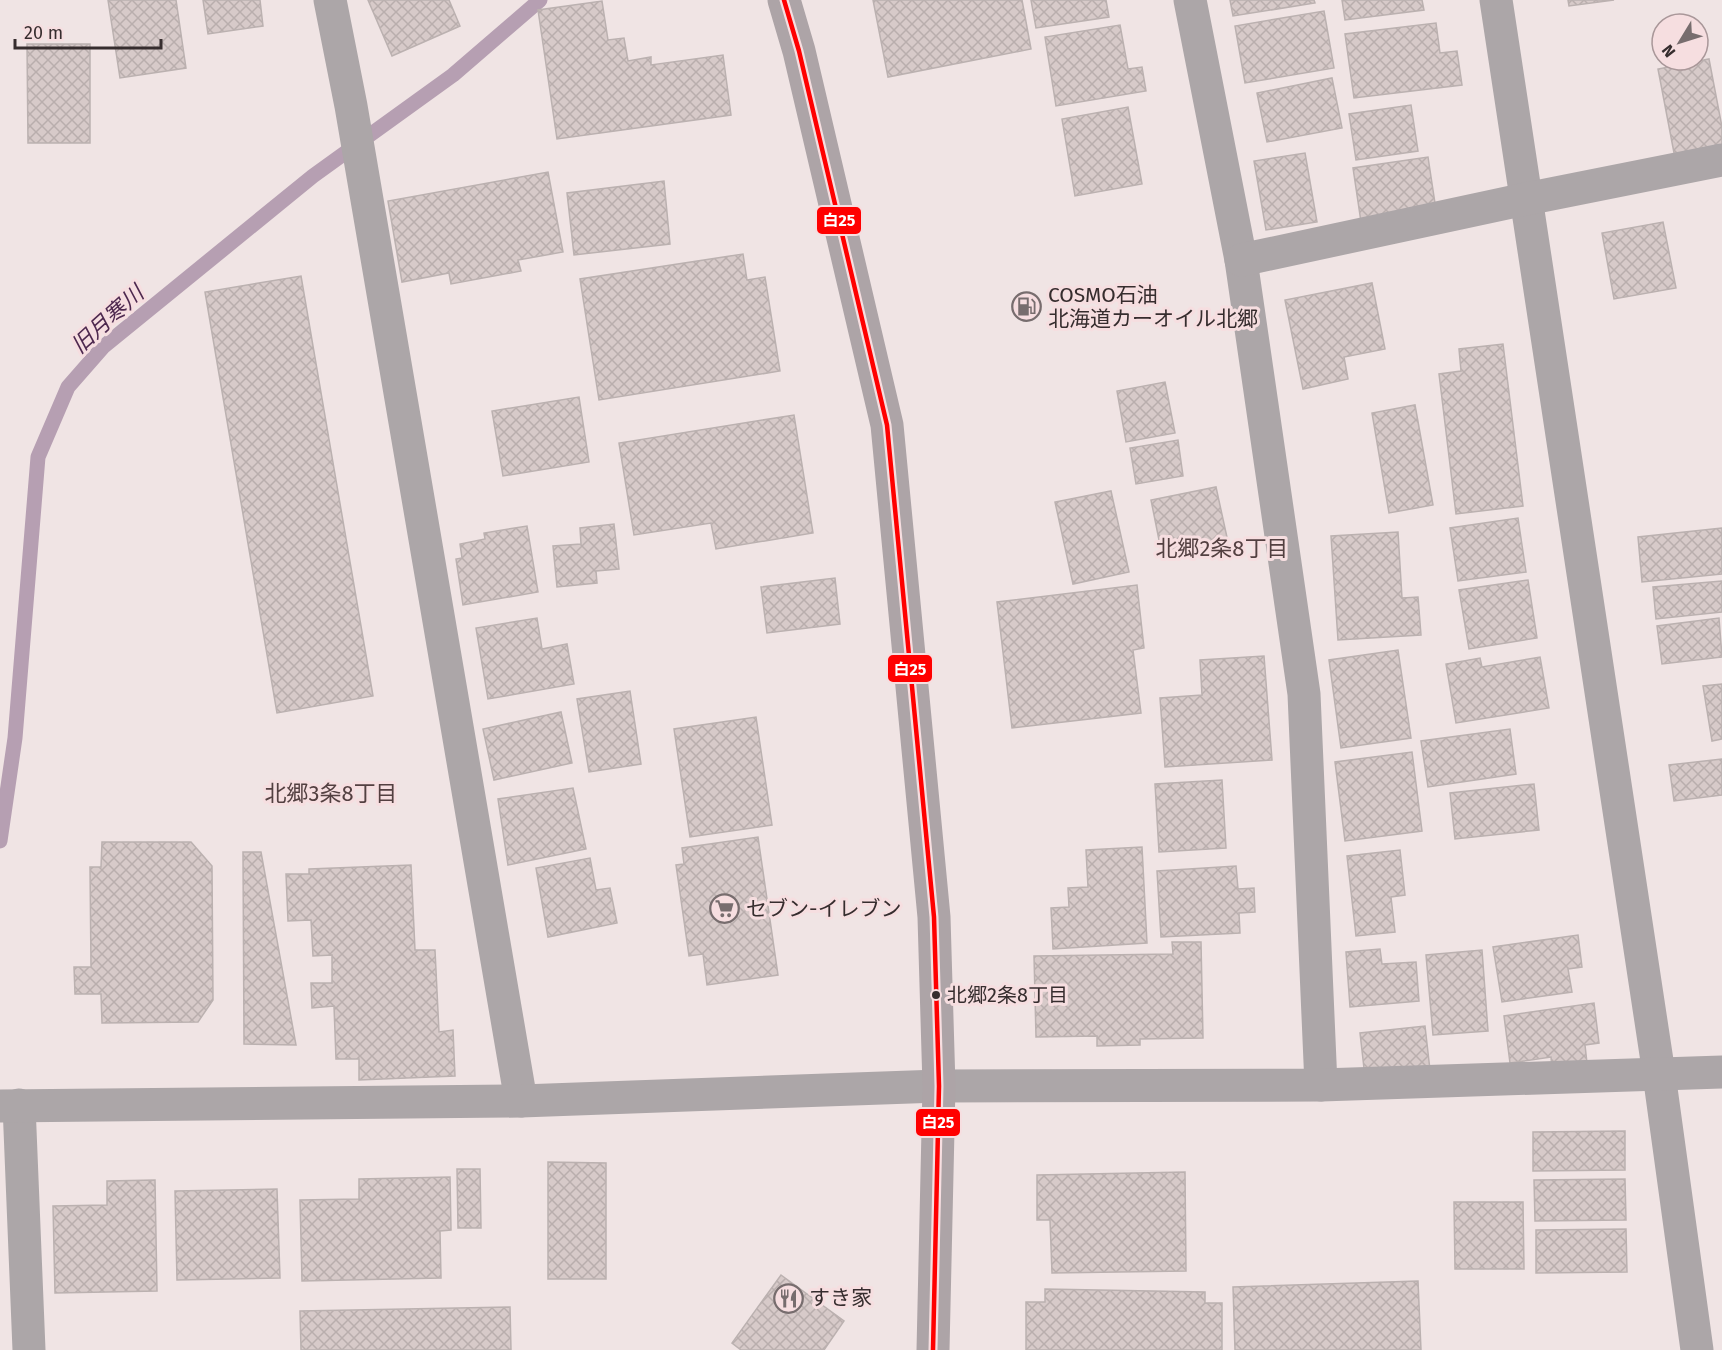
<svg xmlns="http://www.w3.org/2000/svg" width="1722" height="1350" font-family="'Fira Sans','Noto Sans JP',sans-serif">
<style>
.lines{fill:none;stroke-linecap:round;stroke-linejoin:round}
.stream{stroke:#b69fb2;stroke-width:15}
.building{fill:url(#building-cross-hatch);stroke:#bbb1b0;stroke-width:1.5}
.street{stroke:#aca6a8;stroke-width:33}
.secondary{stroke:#ada4a7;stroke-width:33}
.bus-1-casing{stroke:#f6dee0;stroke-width:9}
.bus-1{stroke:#f00;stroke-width:4.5}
.bus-dot{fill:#362d2e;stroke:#f6dee0;stroke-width:2}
.labels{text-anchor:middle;stroke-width:6;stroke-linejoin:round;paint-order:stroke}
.bus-label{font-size:20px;fill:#362d2e;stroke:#f6dee0;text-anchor:start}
.poi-label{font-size:21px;fill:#362d2e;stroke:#f6dee0;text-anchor:start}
.water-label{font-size:22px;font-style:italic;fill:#4e294f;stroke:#f6dee0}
.neighbourhood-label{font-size:22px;fill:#534041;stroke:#f6dee0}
.line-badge{stroke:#f6dee0;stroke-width:2}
.badge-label{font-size:16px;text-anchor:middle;font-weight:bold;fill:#fff}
</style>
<defs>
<pattern id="building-cross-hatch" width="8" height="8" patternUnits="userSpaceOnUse" patternTransform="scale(1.5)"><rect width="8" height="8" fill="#d7cac9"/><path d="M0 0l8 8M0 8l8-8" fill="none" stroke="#b9aead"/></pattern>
</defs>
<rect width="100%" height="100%" fill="#f0e4e4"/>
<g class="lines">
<!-- stream -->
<polyline class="stream" points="0,841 15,738 38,457 68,387 103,347 313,176 453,75 540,0"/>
</g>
<!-- building -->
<g class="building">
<polygon points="108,0 176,0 186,68 120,78"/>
<polygon points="203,0 260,0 263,26 208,34"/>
<polygon points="368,0 449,0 460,26 392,56"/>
<polygon points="873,0 1022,0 1031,49 888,77"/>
<polygon points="1031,0 1106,0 1109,17 1036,28"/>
<polygon points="1230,0 1314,0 1315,3 1233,16"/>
<polygon points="1342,0 1422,0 1424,10 1345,20"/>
<polygon points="1568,0 1614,0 1569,6"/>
<polygon points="602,1 608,40 624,38 628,61 651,57 651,65 723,55 731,115 557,139 538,10"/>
<polygon points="1324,11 1334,68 1245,83 1235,26"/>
<polygon points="1436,23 1440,53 1457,51 1462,85 1354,98 1345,34"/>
<polygon points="1120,25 1128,69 1142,67 1146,91 1056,106 1045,37"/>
<polygon points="27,44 90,44 90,143 28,143"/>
<polygon points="1709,59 1722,127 1722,149 1675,158 1658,69"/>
<polygon points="1332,78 1342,128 1267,142 1257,93"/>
<polygon points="1411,105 1418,151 1356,160 1349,114"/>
<polygon points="1128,107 1142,184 1075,196 1062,119"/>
<polygon points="1305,153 1317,222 1266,230 1254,161"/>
<polygon points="1428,157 1436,210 1361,222 1353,168"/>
<polygon points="548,172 563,252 518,260 521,271 451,284 449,273 402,282 388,201"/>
<polygon points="664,181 670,244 574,255 567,193"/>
<polygon points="1663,222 1676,288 1614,299 1602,233"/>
<polygon points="743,254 747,280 765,277 780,371 599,400 580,279"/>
<polygon points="301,276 373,696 277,713 205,292"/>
<polygon points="1372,283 1385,349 1344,357 1348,379 1303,389 1285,300"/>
<polygon points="1503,344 1523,506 1456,514 1439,374 1461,371 1459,349"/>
<polygon points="1165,382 1175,433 1126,442 1117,391"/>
<polygon points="579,397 589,462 503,476 492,411"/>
<polygon points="1415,405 1433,505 1389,513 1372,413"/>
<polygon points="794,415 813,533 716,549 711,523 634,535 619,443"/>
<polygon points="1178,440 1183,476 1136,484 1130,448"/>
<polygon points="1216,487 1228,542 1162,555 1151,500"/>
<polygon points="1111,491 1129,572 1073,584 1055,502"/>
<polygon points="1518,518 1526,572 1458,581 1450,528"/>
<polygon points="614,524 619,569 596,571 597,583 557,587 553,546 581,544 580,528"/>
<polygon points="527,526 538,592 463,605 456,559 462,558 460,544 485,539 484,533"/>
<polygon points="1722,528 1722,574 1642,582 1638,537"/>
<polygon points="1398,532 1402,598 1418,597 1421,635 1338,640 1331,536"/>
<polygon points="835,578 840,624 767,633 761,587"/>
<polygon points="1528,580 1537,638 1469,649 1459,590"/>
<polygon points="1722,581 1722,612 1656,619 1653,587"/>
<polygon points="1137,585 1144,648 1133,650 1141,713 1012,728 997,602"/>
<polygon points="537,618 542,649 567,644 574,684 488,699 476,628"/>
<polygon points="1719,618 1722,657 1662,664 1657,626"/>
<polygon points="1398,650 1411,738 1341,748 1329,660"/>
<polygon points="1264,656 1272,760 1165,767 1160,698 1202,695 1200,660"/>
<polygon points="1540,657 1549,708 1456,723 1446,664 1480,658 1482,667"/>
<polygon points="1722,684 1722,739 1712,741 1703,686"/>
<polygon points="630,691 641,764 589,772 577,699"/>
<polygon points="561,712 572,763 494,780 483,729"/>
<polygon points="756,717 772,825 690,837 674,729"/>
<polygon points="1510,729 1516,774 1428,787 1421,741"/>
<polygon points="1412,752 1422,831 1345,841 1335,762"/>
<polygon points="1722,759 1722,795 1674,801 1669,765"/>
<polygon points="1222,780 1226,848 1159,852 1155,784"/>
<polygon points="1534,784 1539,830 1455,839 1450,793"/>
<polygon points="573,788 586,849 508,865 498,799"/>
<polygon points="758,837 778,975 707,985 703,954 689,956 676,865 684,864 682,848"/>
<polygon points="102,842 191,842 212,866 213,1000 198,1022 102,1023 101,994 75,994 74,967 91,967 90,867 101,867"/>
<polygon points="1142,847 1147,943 1053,949 1051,908 1069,907 1068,888 1088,887 1086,850"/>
<polygon points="1400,850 1405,895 1391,897 1395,932 1356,936 1347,856"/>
<polygon points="243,852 261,852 296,1045 244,1044"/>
<polygon points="590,858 596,890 610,888 617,923 548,937 536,868"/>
<polygon points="411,865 415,950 435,950 439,1032 453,1030 455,1076 359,1080 359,1059 336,1059 334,1006 312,1008 311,983 332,983 332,955 313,956 311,920 288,921 286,874 309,874 309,869"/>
<polygon points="1236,866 1238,889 1254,888 1255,912 1239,913 1240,933 1161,937 1157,871"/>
<polygon points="1578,935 1582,967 1568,969 1572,992 1502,1002 1493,947"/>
<polygon points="1172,942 1201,942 1203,1038 1140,1039 1140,1045 1097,1046 1097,1036 1036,1037 1034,956 1173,954"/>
<polygon points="1380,949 1382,964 1416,962 1419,1001 1350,1007 1346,952"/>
<polygon points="1482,950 1488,1031 1433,1035 1426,955"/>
<polygon points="1594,1003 1599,1043 1585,1045 1587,1063 1552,1068 1551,1057 1510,1063 1504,1016"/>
<polygon points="1425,1026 1430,1070 1365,1077 1360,1033"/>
<polygon points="1625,1131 1625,1170 1533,1171 1533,1132"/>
<polygon points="548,1162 606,1163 606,1279 548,1279"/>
<polygon points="457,1169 480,1169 481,1228 458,1228"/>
<polygon points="1185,1172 1186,1271 1052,1273 1050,1220 1037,1220 1037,1175"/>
<polygon points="450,1177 451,1230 440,1231 441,1278 302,1281 300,1200 359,1199 359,1179"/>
<polygon points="1625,1179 1626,1220 1535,1221 1534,1180"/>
<polygon points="155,1180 157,1291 55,1293 53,1206 107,1205 107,1181"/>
<polygon points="277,1189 280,1278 177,1280 175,1191"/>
<polygon points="1454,1202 1523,1202 1524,1269 1455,1269"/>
<polygon points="1626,1229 1627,1272 1536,1273 1536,1230"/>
<polygon points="781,1275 844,1321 824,1350 741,1350 732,1343"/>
<polygon points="1418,1281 1421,1350 1235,1350 1233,1287"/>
<polygon points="1045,1289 1205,1292 1205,1303 1222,1303 1222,1350 1026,1350 1026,1302 1045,1302"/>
<polygon points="510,1307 511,1350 301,1350 300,1311"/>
</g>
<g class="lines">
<!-- street -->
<g class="street">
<polyline points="330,0 351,106 521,1101"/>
<polyline points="1190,0 1241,260 1304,694 1321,1085"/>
<polyline points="1496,0 1659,1074 1697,1350"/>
<polyline points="1241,260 1526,199 1722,160"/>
<polyline points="19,1105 29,1350"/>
<polyline points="0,1106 521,1101 939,1086 1321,1085 1722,1072"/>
</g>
<!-- secondary -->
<polyline class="secondary" points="784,0 799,51 887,425 934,917 939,1086 933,1350"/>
<defs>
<polyline id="bus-1" points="784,0 799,51 887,425 934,917 939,1086 933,1350"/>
</defs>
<!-- bus-1 casing -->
<use href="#bus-1" class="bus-1-casing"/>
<!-- bus-1 -->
<use href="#bus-1" class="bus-1"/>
</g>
<!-- icons -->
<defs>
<symbol id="fuel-ring" viewBox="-11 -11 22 22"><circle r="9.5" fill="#f6dee0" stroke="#776d6e" stroke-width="1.5"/><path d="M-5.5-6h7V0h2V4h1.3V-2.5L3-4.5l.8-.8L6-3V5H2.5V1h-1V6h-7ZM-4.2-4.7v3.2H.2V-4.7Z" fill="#776d6e"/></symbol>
<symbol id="supermarket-ring" viewBox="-11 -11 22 22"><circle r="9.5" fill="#f6dee0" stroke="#776d6e" stroke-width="1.5"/><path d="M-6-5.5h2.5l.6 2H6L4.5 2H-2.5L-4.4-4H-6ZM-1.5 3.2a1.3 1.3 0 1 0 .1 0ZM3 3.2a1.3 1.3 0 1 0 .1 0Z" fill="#776d6e"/></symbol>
<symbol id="restaurant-ring" viewBox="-11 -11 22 22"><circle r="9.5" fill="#f6dee0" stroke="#776d6e" stroke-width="1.5"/><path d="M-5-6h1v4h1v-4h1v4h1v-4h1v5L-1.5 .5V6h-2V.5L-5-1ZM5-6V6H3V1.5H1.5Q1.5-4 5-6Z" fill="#776d6e"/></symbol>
</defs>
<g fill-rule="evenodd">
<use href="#fuel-ring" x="1010" y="290" width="33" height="33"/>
<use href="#supermarket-ring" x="708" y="892" width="33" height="33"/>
<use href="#restaurant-ring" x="772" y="1282" width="33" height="33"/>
</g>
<!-- markers -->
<circle class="bus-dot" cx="936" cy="995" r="5"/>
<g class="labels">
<!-- bus labels -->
<g class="bus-label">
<text x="947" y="1002">北郷2条8丁目</text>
</g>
<!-- poi labels -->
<g class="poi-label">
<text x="1048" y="302">COSMO石油<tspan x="1048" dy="24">北海道カーオイル北郷</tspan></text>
<text x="746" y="916">セブン-イレブン</text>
<text x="809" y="1305">すき家</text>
</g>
<!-- water labels -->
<g class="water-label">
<text transform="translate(107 319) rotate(-42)" y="8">旧月寒川</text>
</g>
<!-- neighbourhood labels -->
<g class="neighbourhood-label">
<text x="1222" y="556">北郷2条8丁目</text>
<text x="331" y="801">北郷3条8丁目</text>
</g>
</g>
<g class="line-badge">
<rect x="816" y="206" width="46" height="29" rx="6" fill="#f00"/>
<rect x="887" y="654" width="46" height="29" rx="6" fill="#f00"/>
<rect x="915" y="1108" width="46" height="29" rx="6" fill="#f00"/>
</g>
<g class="badge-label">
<text x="839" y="226">白25</text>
<text x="910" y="675">白25</text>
<text x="938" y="1128">白25</text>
</g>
<!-- north arrow -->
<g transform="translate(1680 42) rotate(232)"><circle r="28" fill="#f6dee0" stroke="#a99799" stroke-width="1.5"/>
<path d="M0-4.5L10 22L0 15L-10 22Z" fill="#776d6e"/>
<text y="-9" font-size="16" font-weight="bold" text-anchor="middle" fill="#362d2e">N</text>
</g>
<!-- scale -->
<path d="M15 39v9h146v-9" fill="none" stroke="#362d2e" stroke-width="3"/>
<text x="24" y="39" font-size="18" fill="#362d2e" stroke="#f6dee0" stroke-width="4.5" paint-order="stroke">20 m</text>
</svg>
